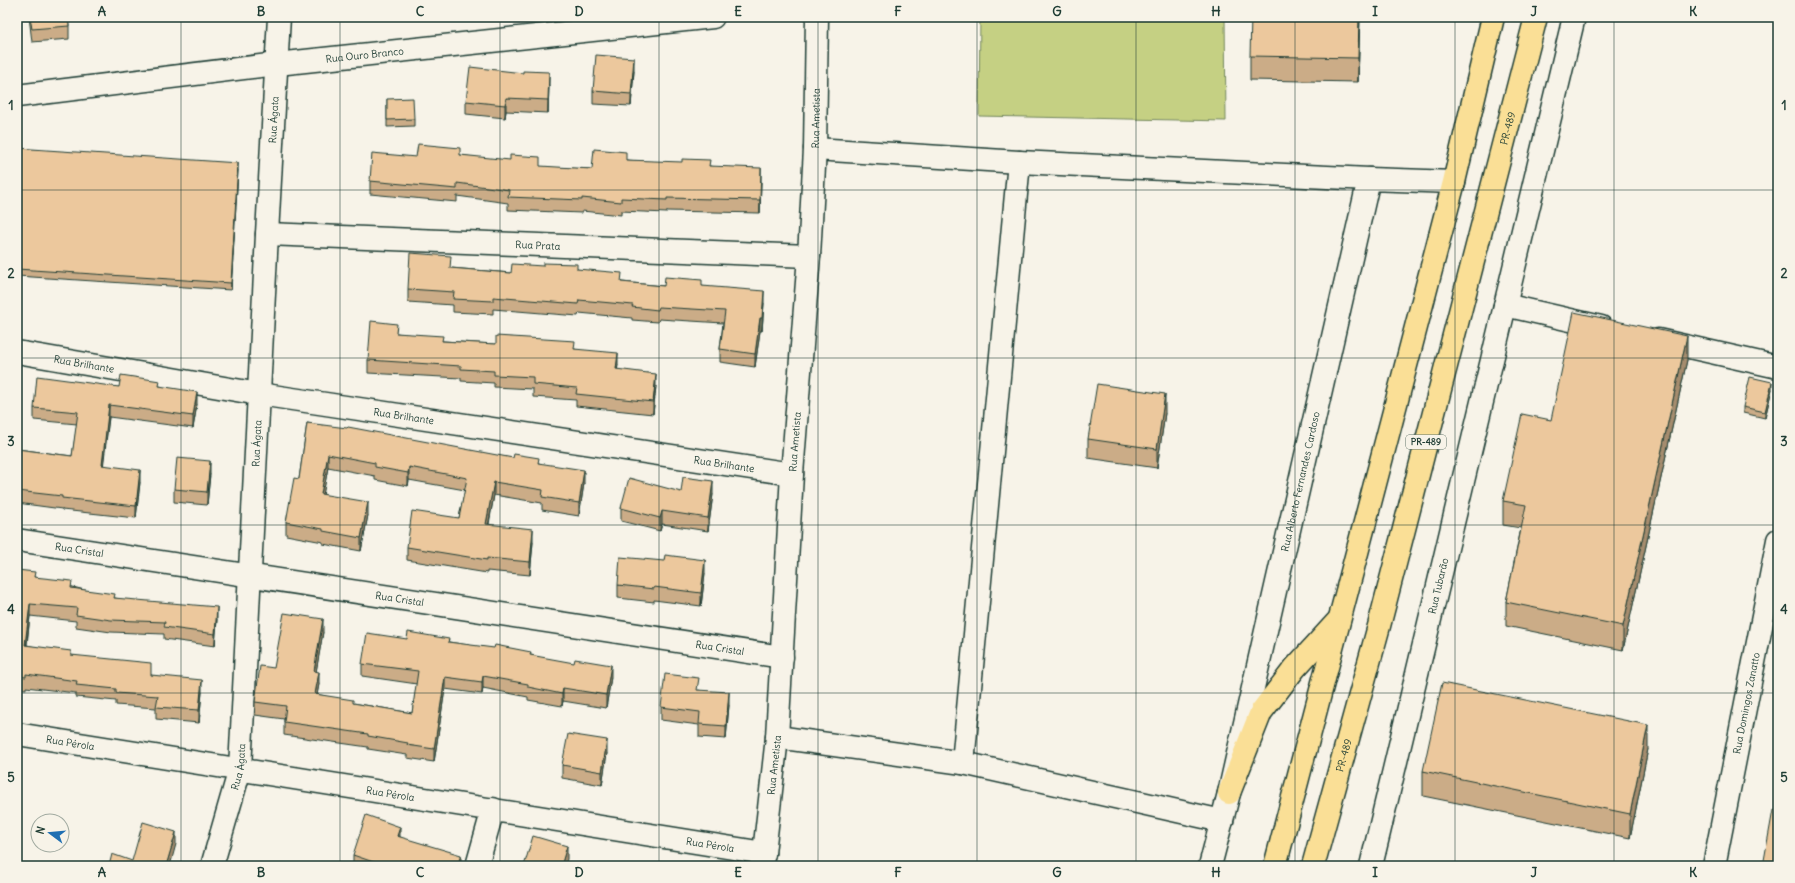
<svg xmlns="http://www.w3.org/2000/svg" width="1795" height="883" font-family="Delius,sans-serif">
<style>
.pitch{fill:#c5d083;stroke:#72865c}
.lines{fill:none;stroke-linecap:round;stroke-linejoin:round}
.minor-casing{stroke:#1f3d34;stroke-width:25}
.major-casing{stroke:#1f3d34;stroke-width:25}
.minor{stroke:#f7f3e8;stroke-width:22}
.major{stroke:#fadf96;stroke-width:22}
.wall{fill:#cbac87;stroke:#1f3d34}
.shaded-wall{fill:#a58c6e;stroke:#1f3d34}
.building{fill:#ecc89d;stroke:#1f3d34}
.grid{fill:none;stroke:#1f3d34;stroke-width:1;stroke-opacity:0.55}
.labels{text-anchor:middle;stroke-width:3.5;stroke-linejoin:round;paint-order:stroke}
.shield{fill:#f7f3e8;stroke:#60746a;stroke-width:1}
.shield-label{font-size:9px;font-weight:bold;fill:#1f3d34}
.street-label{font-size:10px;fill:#1f3d34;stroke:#f7f3e8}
.neatline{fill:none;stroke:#1f3d34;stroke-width:1.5}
.grid-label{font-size:13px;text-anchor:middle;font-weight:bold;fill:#1f3d34}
</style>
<rect width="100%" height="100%" fill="#f7f3e8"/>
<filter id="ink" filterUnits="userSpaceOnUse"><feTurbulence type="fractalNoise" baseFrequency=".025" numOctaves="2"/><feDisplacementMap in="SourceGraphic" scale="8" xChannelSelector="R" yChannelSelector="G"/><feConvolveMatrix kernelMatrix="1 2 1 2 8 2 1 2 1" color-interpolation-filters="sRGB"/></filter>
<g filter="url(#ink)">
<!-- pitch -->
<polygon class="pitch" points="980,17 1225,17 1226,121 979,116"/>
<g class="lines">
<defs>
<g id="minor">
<path id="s1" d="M17,96L277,64L713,17"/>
<polyline points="815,149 1019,162 1369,179"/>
<path id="s2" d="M267,234L809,256"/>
<polyline points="1505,305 1601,327"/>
<polyline points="1658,340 1778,367"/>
<path id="s3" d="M17,352L259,394L792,474"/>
<path id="s4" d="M17,540L782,657"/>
<path id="s5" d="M17,734L764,853"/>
<polyline points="777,737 963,763 1222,821"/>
<polyline points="963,763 1019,162"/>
<path id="s6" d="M212,866L240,769L267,234L279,17"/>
<polyline points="477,866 493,809"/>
<path id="s7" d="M761,866L764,853L777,737L792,474L809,256L815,149L817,17"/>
<path id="s8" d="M1210,866L1229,793L1369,179L1454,182"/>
<path id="s9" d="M1371,866L1574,17"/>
<path id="s10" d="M1714,866L1778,540"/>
</g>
<g id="major">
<polyline points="1229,793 1261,712 1295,668 1337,622"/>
<polyline points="1275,866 1454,182 1493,17"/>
<path id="s11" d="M1313,866L1379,626L1536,17"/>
</g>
</defs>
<!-- minor casing -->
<use href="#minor" class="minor-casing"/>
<!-- major casing -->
<use href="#major" class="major-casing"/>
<!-- minor -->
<use href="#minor" class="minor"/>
<!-- major -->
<use href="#major" class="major"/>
</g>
<!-- wall -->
<g class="wall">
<polygon points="29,17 68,17 69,26 69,39 32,42"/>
<polygon points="1360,17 1358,82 1250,80 1250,56"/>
<polygon points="634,71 631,106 593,104 593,91"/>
<polygon points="549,85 548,113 506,111 505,118 466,114 466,101"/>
<polygon points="387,99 414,119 414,126 387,127"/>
<polygon points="17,148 238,170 231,290 17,276"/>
<polygon points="460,155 540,167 592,169 626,160 710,166 761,181 760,213 667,211 667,213 621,211 621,215 582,211 582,213 508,210 508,203 457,196 457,202 370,194 370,181 416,157"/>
<polygon points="451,268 511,273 577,269 622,282 664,286 702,286 764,303 762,331 760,331 755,367 720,362 720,349 723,323 659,319 658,322 632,320 632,318 579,313 578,316 493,309 493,314 453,312 453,305 408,302 408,289"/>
<polygon points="397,333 443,341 575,349 618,365 617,369 656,386 653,414 576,406 576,400 533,397 533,389 494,387 494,383 461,381 461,378 368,373 368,360"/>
<polygon points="1687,360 1623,650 1506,626 1506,602 1521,528 1503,525 1503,501 1551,420"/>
<polygon points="160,386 197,404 193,428 109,417 103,465 140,482 136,518 62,510 62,509 17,503 17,449 72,456 77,424 34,420 34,408 119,387"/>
<polygon points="1772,389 1765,418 1743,413 1743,407"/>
<polygon points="1165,413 1157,468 1088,458 1088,439"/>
<polygon points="307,423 539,463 584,483 579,516 542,510 542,503 494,495 489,524 533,542 530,575 487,571 487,573 407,560 407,547 459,518 465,490 409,480 408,486 375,480 375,476 328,467 323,494 368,515 361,551 323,544 323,542 286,535 286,522 299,479"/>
<polygon points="210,474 207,505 174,502 174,489"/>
<polygon points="681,492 713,494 708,531 662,524 660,531 621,521 621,508"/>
<polygon points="17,570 35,577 115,598 217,619 215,646 164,639 164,634 111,632 76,627 76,621 30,616 27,645 71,655 151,675 202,692 199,723 156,719 156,708 116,705 116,701 76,697 76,693 26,687 26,689 17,688"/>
<polygon points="705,573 701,606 654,600 654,602 618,598 618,585"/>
<polygon points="323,632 316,671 319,684 317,694 353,703 412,713 417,684 362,676 362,664 407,639 449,642 531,655 611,677 606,708 563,701 562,706 528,700 528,697 483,688 482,694 445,689 434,762 407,758 407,755 368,749 368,747 284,735 284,719 255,715 255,702 274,668"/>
<polygon points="699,690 729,705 726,739 699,737 699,725 661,720 661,707"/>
<polygon points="1648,749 1630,838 1423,796 1423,771"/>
<polygon points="607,753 602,785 562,778 562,765"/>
<polygon points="400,837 461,866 353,866 353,855"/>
</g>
<!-- shaded-wall -->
<g class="shaded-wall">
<polygon points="1359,17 1360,17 1358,82 1358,58"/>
<polygon points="634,58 634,71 631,106 631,94"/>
<polygon points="549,72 549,85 548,113 548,100"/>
<polygon points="506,98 506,111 505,118 505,105"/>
<polygon points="238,163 238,170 231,290 231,283"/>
<polygon points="761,168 761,181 760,213 760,200"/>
<polygon points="764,291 764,303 762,331 762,318"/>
<polygon points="760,318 760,331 755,367 755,354"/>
<polygon points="1687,336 1687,360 1623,650 1623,626"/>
<polygon points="618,353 618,365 616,381 616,369"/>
<polygon points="656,374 656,386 653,414 653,402"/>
<polygon points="1772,382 1772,389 1765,418 1765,412"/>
<polygon points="197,392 197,404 193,428 193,416"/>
<polygon points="1165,394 1165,413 1157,468 1157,449"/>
<polygon points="109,405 109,417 102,477 102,465"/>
<polygon points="328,454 328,467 321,507 321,494"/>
<polygon points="210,461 210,474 207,505 207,492"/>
<polygon points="409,467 409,480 408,486 408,473"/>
<polygon points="140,470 140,482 136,518 136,506"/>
<polygon points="584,470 584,483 579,516 579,503"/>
<polygon points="713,481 713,494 708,531 708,518"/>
<polygon points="494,482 494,495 486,537 486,524"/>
<polygon points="368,502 368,515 361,551 361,538"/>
<polygon points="662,511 662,524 660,531 660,518"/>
<polygon points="533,529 533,542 530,575 530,562"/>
<polygon points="705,560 705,573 701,606 701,593"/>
<polygon points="30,604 30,616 25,657 25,645"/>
<polygon points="217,607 217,619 215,646 215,634"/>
<polygon points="323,619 323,632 314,684 314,671"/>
<polygon points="611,665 611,677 606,708 606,695"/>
<polygon points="319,672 319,684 315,707 315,694"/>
<polygon points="483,676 483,688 482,694 482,682"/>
<polygon points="445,677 445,689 434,762 434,749"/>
<polygon points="202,680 202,692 199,723 199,710"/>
<polygon points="563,688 563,701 562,706 562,694"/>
<polygon points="729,692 729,705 726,739 726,726"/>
<polygon points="1648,725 1648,749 1630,838 1630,814"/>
<polygon points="607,740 607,753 602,785 602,772"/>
<polygon points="400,827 400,839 397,836"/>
<polygon points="176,832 176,844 170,866 166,866"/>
<polygon points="567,846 567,859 565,866 561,866"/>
<polygon points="461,855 461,866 457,866"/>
</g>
<!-- building -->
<g class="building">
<polygon points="30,17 68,17 69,26 32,29"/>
<polygon points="1251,17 1359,17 1358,58 1250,56"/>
<polygon points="596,55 634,58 631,94 593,91"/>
<polygon points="470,67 523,73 523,71 549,72 548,100 506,98 505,105 466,101"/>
<polygon points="413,98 414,119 387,120 387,99"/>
<polygon points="418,144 460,148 460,155 510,160 510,155 540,157 540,166 592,169 594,149 626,152 626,160 682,162 682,159 710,160 709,166 761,168 760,200 667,198 667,200 621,198 621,202 582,198 582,200 508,197 509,190 457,183 457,189 370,181 372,153 416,157"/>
<polygon points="17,148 238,163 231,283 17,269"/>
<polygon points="410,253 451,256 450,268 511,273 512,264 543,266 543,263 577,264 577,269 622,273 621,282 664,286 665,277 702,280 702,286 764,291 762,318 760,318 755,354 720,349 725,311 659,307 658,310 632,307 633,305 579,300 578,304 493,297 493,301 453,299 454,292 408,289"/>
<polygon points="1574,312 1687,336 1623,626 1506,602 1526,505 1503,501 1522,414 1551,420"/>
<polygon points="371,321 397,324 396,333 443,336 442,341 496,344 496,336 575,341 574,349 618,353 616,369 656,374 653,402 576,394 577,388 533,384 533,377 494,375 494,371 461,369 461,366 368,360"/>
<polygon points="121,375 160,381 159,386 197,392 193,416 109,405 102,465 140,470 136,506 62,498 62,496 17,491 17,449 72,456 78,412 34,408 37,376 119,387"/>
<polygon points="1750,377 1772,382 1765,412 1743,407"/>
<polygon points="1097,384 1165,394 1157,449 1088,439"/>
<polygon points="307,423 347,428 348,427 513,458 514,454 539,458 538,463 584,470 579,503 542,497 543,490 494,482 486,524 533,529 530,562 487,558 487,560 407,547 412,511 459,518 467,478 409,467 408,473 375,467 375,463 328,454 321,494 368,502 361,538 323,531 323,529 286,522 294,478 299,479"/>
<polygon points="177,458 210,461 207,492 174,489"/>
<polygon points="683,477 713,481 708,518 662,511 660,518 621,508 629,478 681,492"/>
<polygon points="665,555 705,560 701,593 654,587 654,589 618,585 620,557 664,561"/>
<polygon points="17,570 35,572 34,577 72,581 71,588 115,594 114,598 217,607 215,634 164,627 165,622 111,620 76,615 77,608 30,604 25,645 71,651 71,655 151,663 151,675 202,680 199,710 156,707 158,696 116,693 116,689 76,685 77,681 26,674 26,677 17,676"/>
<polygon points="284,613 323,619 314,671 319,672 315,694 353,700 353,703 412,713 418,671 362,664 367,633 407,639 408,632 449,639 448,642 494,648 495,645 531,652 530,655 574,663 575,659 611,665 606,695 563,688 562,694 528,687 528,684 483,676 482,682 445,677 434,749 407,745 408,743 368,736 368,734 284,722 286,706 255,702 260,666 274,668"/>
<polygon points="665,674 699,678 697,690 729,692 726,726 699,724 700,712 661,707"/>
<polygon points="1442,683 1648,725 1630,814 1423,771"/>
<polygon points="568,734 607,740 602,772 562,765"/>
<polygon points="1773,810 1778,811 1778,866 1763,866"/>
<polygon points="366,815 400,827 397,836 461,855 457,866 385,866 353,855"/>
<polygon points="143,822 176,832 166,866 109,866 112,854 132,861"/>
<polygon points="533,836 567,846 561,866 524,866"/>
</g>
</g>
<!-- grid -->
<path class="grid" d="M181,17V866M340,17V866M500,17V866M659,17V866M818,17V866M977,17V866M1136,17V866M1295,17V866M1455,17V866M1614,17V866M17,190H1778M17,358H1778M17,525H1778M17,693H1778"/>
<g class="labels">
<!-- shield labels -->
<rect class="shield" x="1406" y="435" width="40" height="14" rx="3"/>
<g class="shield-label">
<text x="1426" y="445">PR-489</text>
</g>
<!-- street labels -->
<g class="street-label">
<text dy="4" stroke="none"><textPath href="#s1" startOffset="350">Rua Ouro Branco</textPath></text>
<text dy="4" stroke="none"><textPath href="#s7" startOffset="750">Rua Ametista</textPath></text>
<text dy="4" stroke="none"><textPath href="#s6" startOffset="751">Rua Ágata</textPath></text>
<text dy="4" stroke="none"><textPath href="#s11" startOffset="763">PR-489</textPath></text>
<text dy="4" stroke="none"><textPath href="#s2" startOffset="271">Rua Prata</textPath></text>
<text dy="4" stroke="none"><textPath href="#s3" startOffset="68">Rua Brilhante</textPath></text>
<text dy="4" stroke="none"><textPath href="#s3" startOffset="392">Rua Brilhante</textPath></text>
<text dy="4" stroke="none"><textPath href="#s7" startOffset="426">Rua Ametista</textPath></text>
<text dy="4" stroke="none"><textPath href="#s6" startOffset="427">Rua Ágata</textPath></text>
<text dy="4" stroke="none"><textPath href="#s3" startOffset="716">Rua Brilhante</textPath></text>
<text dy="4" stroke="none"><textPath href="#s8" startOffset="395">Rua Alberto Fernandes Cardoso</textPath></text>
<text dy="4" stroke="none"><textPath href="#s4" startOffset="63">Rua Cristal</textPath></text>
<text dy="4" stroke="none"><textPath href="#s9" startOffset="288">Rua Tubarão</textPath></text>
<text dy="4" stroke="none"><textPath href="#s4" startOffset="387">Rua Cristal</textPath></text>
<text dy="4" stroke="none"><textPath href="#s4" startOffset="711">Rua Cristal</textPath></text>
<text dy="4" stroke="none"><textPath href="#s10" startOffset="166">Rua Domingos Zanatto</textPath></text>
<text dy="4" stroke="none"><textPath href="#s5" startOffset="54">Rua Pérola</textPath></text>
<text dy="4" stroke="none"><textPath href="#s11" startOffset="115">PR-489</textPath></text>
<text dy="4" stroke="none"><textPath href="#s7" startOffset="102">Rua Ametista</textPath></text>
<text dy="4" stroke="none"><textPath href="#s6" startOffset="103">Rua Ágata</textPath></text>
<text dy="4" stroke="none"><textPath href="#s5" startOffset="378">Rua Pérola</textPath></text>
<text dy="4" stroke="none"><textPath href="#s5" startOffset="702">Rua Pérola</textPath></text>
</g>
</g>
<!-- margin -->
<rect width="1795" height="883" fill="none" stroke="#f7f3e8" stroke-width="44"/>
<!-- north arrow -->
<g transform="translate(50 833) rotate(286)"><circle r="19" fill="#f7f3e8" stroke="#a1aaa0"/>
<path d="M0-3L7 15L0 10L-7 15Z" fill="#1f6fb2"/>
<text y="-6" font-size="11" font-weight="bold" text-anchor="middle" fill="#1f3d34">N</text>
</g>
<rect x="22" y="22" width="1751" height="839" class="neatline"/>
<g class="grid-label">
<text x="102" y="16">A</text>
<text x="261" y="16">B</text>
<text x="420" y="16">C</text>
<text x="579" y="16">D</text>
<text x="738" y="16">E</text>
<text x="898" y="16">F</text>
<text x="1057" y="16">G</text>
<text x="1216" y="16">H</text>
<text x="1375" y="16">I</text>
<text x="1534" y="16">J</text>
<text x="1693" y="16">K</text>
<text x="11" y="110">1</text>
<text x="1784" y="110">1</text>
<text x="11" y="278">2</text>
<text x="1784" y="278">2</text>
<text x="11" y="446">3</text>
<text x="1784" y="446">3</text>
<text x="11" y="614">4</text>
<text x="1784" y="614">4</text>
<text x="11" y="782">5</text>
<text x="1784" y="782">5</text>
<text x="102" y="877">A</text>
<text x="261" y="877">B</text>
<text x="420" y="877">C</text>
<text x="579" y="877">D</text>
<text x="738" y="877">E</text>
<text x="898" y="877">F</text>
<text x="1057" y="877">G</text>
<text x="1216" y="877">H</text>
<text x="1375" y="877">I</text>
<text x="1534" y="877">J</text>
<text x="1693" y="877">K</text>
</g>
</svg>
